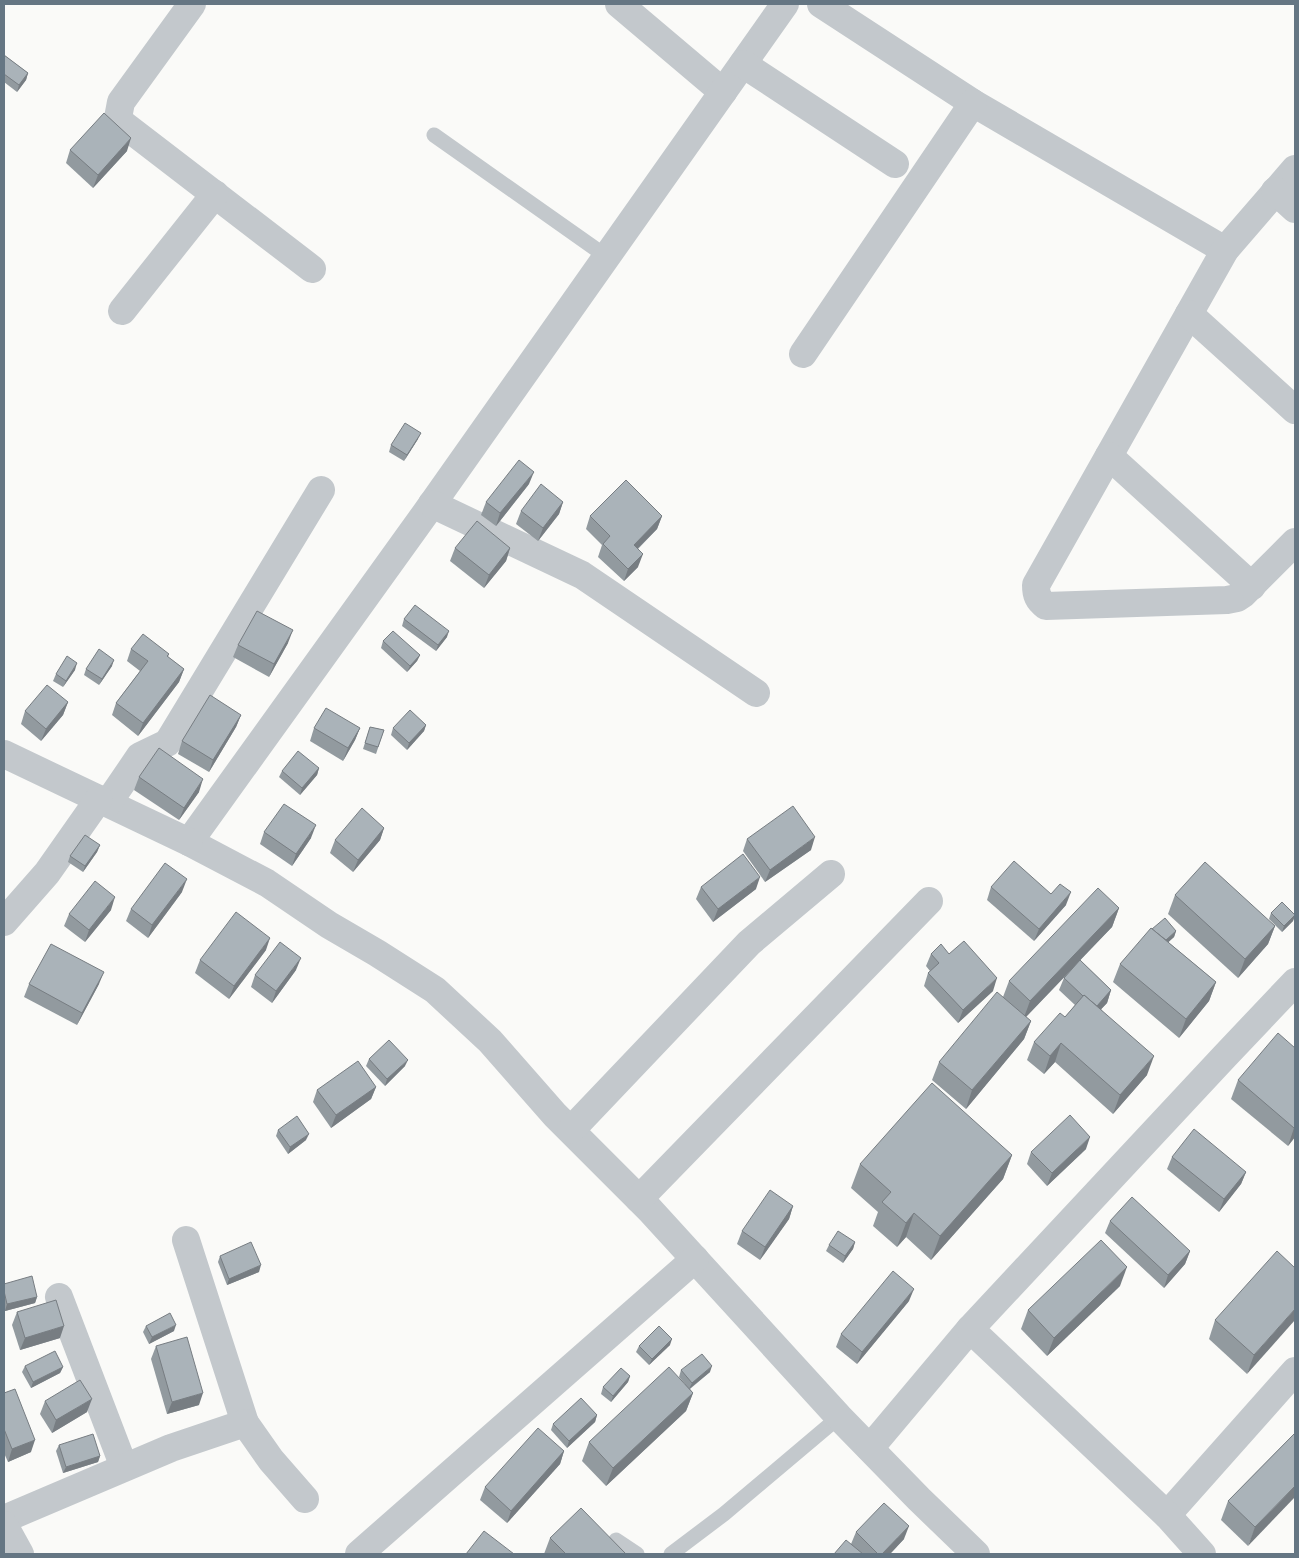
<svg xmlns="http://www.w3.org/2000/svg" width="1299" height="1558" font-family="'DejaVu Sans',sans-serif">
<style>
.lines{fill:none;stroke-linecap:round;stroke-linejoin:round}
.service{stroke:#c3c8cc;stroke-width:15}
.minor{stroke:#c3c8cc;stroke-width:28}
.wall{fill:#929a9f}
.shaded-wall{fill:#777d82}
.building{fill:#aab3b9;stroke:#777d82}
</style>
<rect width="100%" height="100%" fill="#fafaf8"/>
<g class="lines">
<!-- service -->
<g class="service">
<polyline points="434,135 607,257"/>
<polyline points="616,1540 637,1554"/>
<polyline points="671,1554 724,1514 839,1417"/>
</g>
<!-- minor -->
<g class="minor">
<polyline points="192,4 121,102 118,118 123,124 312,269"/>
<polyline points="619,4 723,92"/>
<polyline points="785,4 425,514 189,842 267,883 329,925 377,953 435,990 490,1041 555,1115 650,1210 839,1417 919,1499 976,1554"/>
<polyline points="821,4 973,103 1225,250"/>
<polyline points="743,64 895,164"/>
<path d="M1295,169L1225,250L1036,585C1036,595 1038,600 1046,606L1227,600L1237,598L1243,594L1295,542"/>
<polyline points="1275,191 1295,209"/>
<polyline points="122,311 215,194"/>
<polyline points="1189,314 1295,410"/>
<polyline points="803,354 973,103"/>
<polyline points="1109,456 1252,586"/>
<polyline points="432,504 582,575 756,693"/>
<polyline points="4,754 189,842"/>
<polyline points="108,803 140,756 167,743 170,739 321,490"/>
<polyline points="4,922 47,873 99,799"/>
<polyline points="571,1130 749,943 831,874"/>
<polyline points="639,1199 929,901"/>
<polyline points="186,1240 245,1423"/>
<polyline points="59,1297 124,1467"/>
<polyline points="870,1448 970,1329"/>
<polyline points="1167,1515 1295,1371"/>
<polyline points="4,1519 171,1448 245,1423 271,1460 305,1499"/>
<polyline points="4,1525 20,1554"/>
<polyline points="359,1554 695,1259"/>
<polyline points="1202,1554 1167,1515 970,1329 1224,1057 1295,982"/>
</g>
</g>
<!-- wall -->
<g class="wall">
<polygon points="4,55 28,73 26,80 17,92 4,82"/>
<polygon points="70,150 127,151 93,188 66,163"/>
<polygon points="418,439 404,461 389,452 391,445"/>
<polygon points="529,484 496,526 481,515 486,502"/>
<polygon points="563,502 559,514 538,541 516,524 521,511"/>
<polygon points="590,516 662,516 657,529 638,549 638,567 624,581 598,557 602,545 586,529"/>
<polygon points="455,548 510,548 506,561 484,588 450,561"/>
<polygon points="404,619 447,637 436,651 402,626"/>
<polygon points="383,641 420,655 417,661 407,672 381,648"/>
<polygon points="288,643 269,677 233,657 238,645"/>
<polygon points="131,649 169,654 168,657 184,669 179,682 138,736 112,715 116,703 140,671 127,661"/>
<polygon points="112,666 99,685 84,675 86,669"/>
<polygon points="75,670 63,687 53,681 56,674"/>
<polygon points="68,702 63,715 41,741 21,724 25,711"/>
<polygon points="241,715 236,727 209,772 178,754 182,741"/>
<polygon points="426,725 424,731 407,750 391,735 393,728"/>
<polygon points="370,727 384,730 376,754 363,749"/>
<polygon points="314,728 360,728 355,740 343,761 310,741"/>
<polygon points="319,768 317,775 300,795 279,777 282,771"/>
<polygon points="139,777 199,792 179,820 134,790"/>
<polygon points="384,828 380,840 353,872 330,853 335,840"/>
<polygon points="264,832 311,838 292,866 260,844"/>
<polygon points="747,839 811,850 765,882 743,851"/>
<polygon points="100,845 97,852 83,872 68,862 70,856"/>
<polygon points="701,887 756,889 713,922 696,899"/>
<polygon points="991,887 1051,894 1066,905 1034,941 987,900"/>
<polygon points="182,892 148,938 126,921 131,909"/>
<polygon points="1175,895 1275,926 1268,944 1238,978 1168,914"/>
<polygon points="1119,908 1112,927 1080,960 1111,990 1107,1003 1101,1009 1147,1075 1113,1114 1055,1062 1044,1074 1027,1060 1034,1042 1065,1017 1075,1005 1059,990 1064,978 1076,965 1026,1017 1031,1021 1024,1039 966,1109 932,1080 939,1062 1003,997 1009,981"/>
<polygon points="111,910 85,942 64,926 69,914"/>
<polygon points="1271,913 1295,915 1293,921 1282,932 1269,919"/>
<polygon points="1152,929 1176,931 1174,937 1168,942 1216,982 1209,1001 1179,1038 1113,982 1120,964"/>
<polygon points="266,950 229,999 195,973 200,960"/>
<polygon points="931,954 949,954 993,991 958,1023 924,986 928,973 930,971 926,966"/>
<polygon points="296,970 272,1003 251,987 255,975"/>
<polygon points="29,984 99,984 77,1025 24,997"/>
<polygon points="1295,1048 1295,1137 1288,1146 1231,1099 1238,1080"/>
<polygon points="369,1059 405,1066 385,1086 366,1066"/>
<polygon points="376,1087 371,1099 331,1128 313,1102 317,1090"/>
<polygon points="278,1130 306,1140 288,1154 276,1136"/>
<polygon points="1086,1149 1047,1186 1027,1164 1031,1152"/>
<polygon points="1012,1155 1003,1179 931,1260 906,1237 897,1247 873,1226 878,1212 851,1188 860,1164"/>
<polygon points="1172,1157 1246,1172 1241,1184 1219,1212 1167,1169"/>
<polygon points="793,1206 789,1219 760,1260 737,1244 742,1231"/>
<polygon points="1110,1221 1190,1251 1185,1264 1164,1288 1105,1233"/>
<polygon points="855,1242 853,1249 843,1263 826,1251 829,1245"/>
<polygon points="220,1256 259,1272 227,1285 218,1262"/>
<polygon points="1295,1268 1247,1374 1209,1339 1215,1320"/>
<polygon points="4,1284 37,1297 35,1303 5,1311 4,1306"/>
<polygon points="1120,1286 1047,1356 1021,1329 1028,1310"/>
<polygon points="909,1301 857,1364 836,1347 841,1334"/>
<polygon points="17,1312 60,1338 20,1350 12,1325"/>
<polygon points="146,1326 174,1331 149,1344 143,1332"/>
<polygon points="670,1345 649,1365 636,1352 639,1346"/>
<polygon points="156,1346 199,1405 167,1414 151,1359"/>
<polygon points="25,1366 63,1367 60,1373 31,1388 22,1372"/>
<polygon points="681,1370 710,1372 690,1389 693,1393 686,1411 606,1486 582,1461 589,1442 685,1384 679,1377"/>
<polygon points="630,1376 628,1382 611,1402 601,1394 603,1387"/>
<polygon points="4,1393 31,1452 8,1462 4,1453"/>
<polygon points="45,1401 87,1412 52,1433 40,1414"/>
<polygon points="597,1415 595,1422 567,1448 551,1430 553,1424"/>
<polygon points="1295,1433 1248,1546 1221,1520 1228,1501"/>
<polygon points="59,1445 100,1456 98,1462 63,1473 56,1451"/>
<polygon points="564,1451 560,1464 507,1523 480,1500 485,1487"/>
<polygon points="856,1532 904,1539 890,1554 834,1554 851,1544"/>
<polygon points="550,1538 626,1554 544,1554"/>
</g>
<!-- shaded-wall -->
<g class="shaded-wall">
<polygon points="28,73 26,80 17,92 19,85"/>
<polygon points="131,138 127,151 93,188 98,175"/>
<polygon points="421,433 418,439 404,461 407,455"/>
<polygon points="534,472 529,484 496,526 500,513"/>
<polygon points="563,502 559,514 538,541 543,528"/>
<polygon points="662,516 657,529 629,557 634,545"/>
<polygon points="510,548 506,561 484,588 489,575"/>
<polygon points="643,554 638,567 624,581 628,569"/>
<polygon points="293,630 288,643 269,677 274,664"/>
<polygon points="449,631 447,637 436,651 438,645"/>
<polygon points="420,655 417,661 407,672 410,666"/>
<polygon points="114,660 112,666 99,685 102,679"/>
<polygon points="77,663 75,670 63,687 66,681"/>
<polygon points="184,669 179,682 138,736 143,723"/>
<polygon points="68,702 63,715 41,741 46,729"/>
<polygon points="241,715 236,727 209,772 213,760"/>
<polygon points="426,725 424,731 407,750 409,743"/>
<polygon points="360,728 355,740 343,761 348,748"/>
<polygon points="319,768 317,775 300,795 302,788"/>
<polygon points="203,779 199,792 179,820 184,808"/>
<polygon points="316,825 311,838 292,866 296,854"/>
<polygon points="384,828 380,840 353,872 358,860"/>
<polygon points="815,837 811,850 765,882 770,870"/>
<polygon points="100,845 97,852 83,872 85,866"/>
<polygon points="760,877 756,889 713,922 718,909"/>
<polygon points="187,879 182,892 148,938 152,925"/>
<polygon points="1071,892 1066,905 1034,941 1039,929"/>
<polygon points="115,897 111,910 85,942 89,930"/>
<polygon points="1119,908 1112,927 1023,1020 1030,1001"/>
<polygon points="1295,915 1293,921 1282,932 1284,926"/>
<polygon points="1275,926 1268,944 1238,978 1245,959"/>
<polygon points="1176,931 1174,937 1161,949 1163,943"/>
<polygon points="270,938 266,950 229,999 234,986"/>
<polygon points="301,958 296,970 272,1003 276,991"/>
<polygon points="104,972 99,984 77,1025 82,1013"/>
<polygon points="997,978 993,991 958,1023 963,1010"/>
<polygon points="1216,982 1209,1001 1179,1038 1186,1019"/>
<polygon points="1111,990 1107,1003 1091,1020 1095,1007"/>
<polygon points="1031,1021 1024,1039 966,1109 972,1090"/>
<polygon points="1061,1043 1055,1062 1044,1074 1050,1056"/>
<polygon points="1154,1056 1147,1075 1113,1114 1120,1095"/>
<polygon points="408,1060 405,1066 385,1086 387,1079"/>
<polygon points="376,1087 371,1099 331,1128 336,1115"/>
<polygon points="1295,1127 1295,1137 1288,1146 1294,1128"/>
<polygon points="309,1134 306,1140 288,1154 290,1147"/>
<polygon points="1090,1137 1086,1149 1047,1186 1052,1173"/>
<polygon points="1012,1155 1003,1179 931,1260 940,1236"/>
<polygon points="1246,1172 1241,1184 1219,1212 1224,1199"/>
<polygon points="793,1206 789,1219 760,1260 765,1247"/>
<polygon points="914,1213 906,1237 897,1247 906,1223"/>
<polygon points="855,1242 853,1249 843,1263 845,1256"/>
<polygon points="1190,1251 1185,1264 1164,1288 1168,1275"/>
<polygon points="261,1265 259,1272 227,1285 229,1279"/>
<polygon points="1127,1267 1120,1286 1047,1356 1054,1338"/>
<polygon points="914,1289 909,1301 857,1364 862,1352"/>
<polygon points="37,1297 35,1303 5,1311 7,1304"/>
<polygon points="1295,1309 1295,1320 1247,1374 1254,1355"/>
<polygon points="176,1325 174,1331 149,1344 152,1337"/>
<polygon points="64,1326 60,1338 20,1350 25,1338"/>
<polygon points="672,1339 670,1345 649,1365 652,1359"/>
<polygon points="712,1366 710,1372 689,1389 692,1383"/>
<polygon points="63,1367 60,1373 31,1388 33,1382"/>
<polygon points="630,1376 628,1382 611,1402 613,1396"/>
<polygon points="203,1393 199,1405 167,1414 172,1402"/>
<polygon points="693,1393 686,1411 606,1486 613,1468"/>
<polygon points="92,1399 87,1412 52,1433 56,1420"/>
<polygon points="597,1415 595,1422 567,1448 569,1441"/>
<polygon points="35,1440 31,1452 8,1462 12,1449"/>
<polygon points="564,1451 560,1464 507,1523 511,1511"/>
<polygon points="100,1456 98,1462 63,1473 66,1467"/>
<polygon points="1295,1486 1295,1497 1248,1546 1255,1527"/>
<polygon points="909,1526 904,1539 890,1554 882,1554"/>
</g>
<!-- building -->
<g class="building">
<polygon points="4,55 28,73 19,85 4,74"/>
<polygon points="104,113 131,138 98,175 70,150"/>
<polygon points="405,423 421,433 407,455 391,445"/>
<polygon points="519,460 534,472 500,513 486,502"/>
<polygon points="626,480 662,516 634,545 643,554 628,569 603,544 610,536 590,516"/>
<polygon points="541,484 563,502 543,528 521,511"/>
<polygon points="477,521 510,548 489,575 455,548"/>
<polygon points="415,605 449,631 438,645 404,619"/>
<polygon points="257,611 293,630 274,664 238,645"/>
<polygon points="393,631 420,655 410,666 383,641"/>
<polygon points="143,634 169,654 167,656 184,669 143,723 116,703 148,661 131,649"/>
<polygon points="99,649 114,660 102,679 86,669"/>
<polygon points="67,656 77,663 66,681 56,674"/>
<polygon points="47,685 68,702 46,729 25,711"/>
<polygon points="210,695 241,715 213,760 182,741"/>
<polygon points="326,708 360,728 348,748 314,728"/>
<polygon points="410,710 426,725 409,743 393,728"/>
<polygon points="370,727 384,730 378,747 365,743"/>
<polygon points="159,748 203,779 184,808 139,777"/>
<polygon points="298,751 319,768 302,788 282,771"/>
<polygon points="284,804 316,825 296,854 264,832"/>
<polygon points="793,806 815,837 770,870 747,839"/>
<polygon points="362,808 384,828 358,860 335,840"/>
<polygon points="85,835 100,845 85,866 70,856"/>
<polygon points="743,854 760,877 718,909 701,887"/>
<polygon points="1014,861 1051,894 1060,884 1071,892 1039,929 991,887"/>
<polygon points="1205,862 1275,926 1245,959 1175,895"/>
<polygon points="165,863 187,879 152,925 131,909"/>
<polygon points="95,881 115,897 89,930 69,914"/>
<polygon points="1098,888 1119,908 1030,1001 1009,981"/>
<polygon points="1282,902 1295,915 1284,926 1271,913"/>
<polygon points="236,912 270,938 234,986 200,960"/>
<polygon points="1165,918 1176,931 1166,940 1152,929"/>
<polygon points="1151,928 1216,982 1186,1019 1120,964"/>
<polygon points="964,941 997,978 963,1010 928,973 939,963 931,954 941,944 949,954"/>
<polygon points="280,942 301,958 276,991 255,975"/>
<polygon points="51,944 104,972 82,1013 29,984"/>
<polygon points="1080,960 1111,990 1097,1006 1084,995 1083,996 1064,978"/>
<polygon points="997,992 1031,1021 972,1090 939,1062"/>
<polygon points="1084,995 1154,1056 1120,1095 1061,1043 1050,1056 1034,1042 1060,1013 1065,1017"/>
<polygon points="1278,1033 1295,1048 1295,1127 1294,1128 1238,1080"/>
<polygon points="389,1040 408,1060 387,1079 369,1059"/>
<polygon points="358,1061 376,1087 336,1115 317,1090"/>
<polygon points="932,1083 1012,1155 940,1236 914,1213 906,1223 882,1202 891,1192 860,1164"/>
<polygon points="1070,1115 1090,1137 1052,1173 1031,1152"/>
<polygon points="297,1116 309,1134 290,1147 278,1130"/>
<polygon points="1194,1129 1246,1172 1224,1199 1172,1157"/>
<polygon points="770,1190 793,1206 765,1247 742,1231"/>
<polygon points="1132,1197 1190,1251 1168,1275 1110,1221"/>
<polygon points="838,1231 855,1242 845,1256 829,1245"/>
<polygon points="1101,1240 1127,1267 1054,1338 1028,1310"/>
<polygon points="251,1242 261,1265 229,1279 220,1256"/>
<polygon points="1277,1251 1295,1268 1295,1309 1254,1355 1215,1320"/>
<polygon points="893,1271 914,1289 862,1352 841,1334"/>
<polygon points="32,1276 37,1297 7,1304 4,1291 4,1284"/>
<polygon points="56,1300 64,1326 25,1338 17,1312"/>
<polygon points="170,1313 176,1325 152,1337 146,1326"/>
<polygon points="659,1326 672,1339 652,1359 639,1346"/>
<polygon points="187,1337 203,1393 172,1402 156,1346"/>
<polygon points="55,1351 63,1367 33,1382 25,1366"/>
<polygon points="702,1354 712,1366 692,1383 681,1370"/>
<polygon points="669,1367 693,1393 613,1468 589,1442"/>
<polygon points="621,1368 630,1376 613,1396 603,1387"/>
<polygon points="80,1380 92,1399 56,1420 45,1401"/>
<polygon points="15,1389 35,1440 12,1449 4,1429 4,1393"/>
<polygon points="581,1398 597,1415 569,1441 553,1424"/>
<polygon points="538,1428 564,1451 511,1511 485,1487"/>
<polygon points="1295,1433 1295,1486 1255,1527 1228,1501"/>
<polygon points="93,1434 100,1456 66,1467 59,1445"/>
<polygon points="884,1503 909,1526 882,1554 878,1554 856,1532"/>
<polygon points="581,1508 626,1554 566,1554 550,1538"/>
<polygon points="484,1531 514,1554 466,1554"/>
<polygon points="846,1540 863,1554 834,1554"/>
</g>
<!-- border -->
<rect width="1299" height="1558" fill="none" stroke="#657683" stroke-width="10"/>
</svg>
